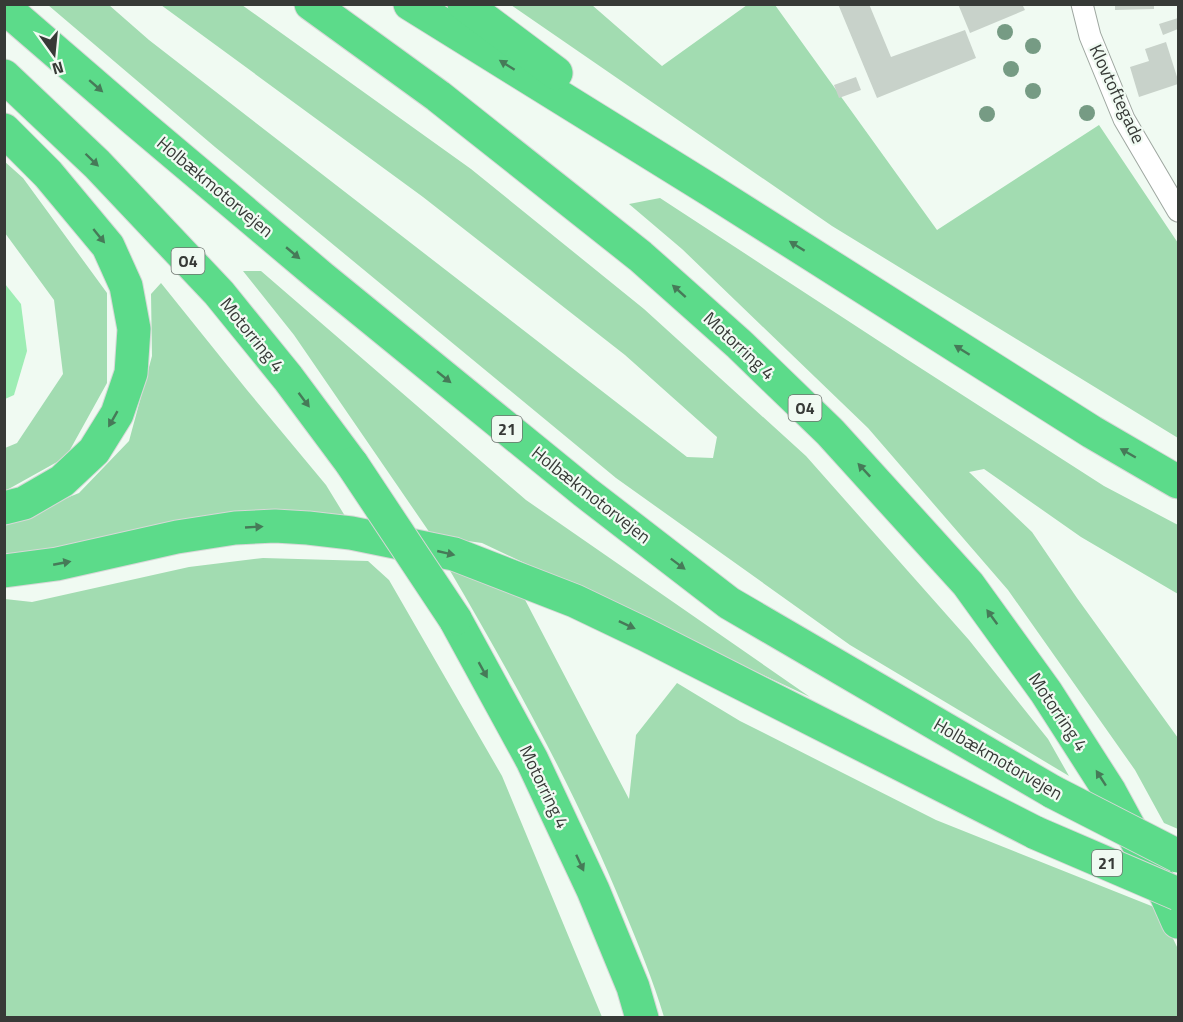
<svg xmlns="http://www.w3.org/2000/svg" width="1183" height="1022" font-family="'Titillium Web',sans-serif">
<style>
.green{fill:#a2dcb1}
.water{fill:#9dedb4}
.building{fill:#c8d2ca}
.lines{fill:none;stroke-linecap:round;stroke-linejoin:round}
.minor-casing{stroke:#9ea7a0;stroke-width:23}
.motorway-casing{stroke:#d7d8d7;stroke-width:35}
.minor{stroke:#fff;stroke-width:21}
.motorway{stroke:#5cdb8a;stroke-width:33}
.motorway-bridge-casing{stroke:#d7d8d7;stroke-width:35;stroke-linecap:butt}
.motorway-bridge{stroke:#5cdb8a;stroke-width:33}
.tree{fill:#769b84}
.oneway{fill:#467a58}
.labels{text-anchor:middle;stroke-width:4.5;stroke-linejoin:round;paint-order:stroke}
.shield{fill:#f0faf2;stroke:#6e746f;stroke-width:1.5}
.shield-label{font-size:16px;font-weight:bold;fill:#373a37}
.street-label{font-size:18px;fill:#373a37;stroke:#f0faf2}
</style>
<rect width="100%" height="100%" fill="#f0faf2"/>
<!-- green -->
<g class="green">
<polygon points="48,5 109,5 149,40 687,457 713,458 717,437 625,355 423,197 161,5 242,5 471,169 644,309 806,456 969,640 1048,739 1069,776 850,645 616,478 215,147"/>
<polygon points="511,5 592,5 662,66 747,5 775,5 937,230 1099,125 1178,243 1178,438 832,226"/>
<polygon points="4,161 23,178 107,293 107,383 66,457 5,491 5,448 17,443 63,374 54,300 5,233"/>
<polygon points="660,198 908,360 1104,486 1178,525 1178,594 1081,537 984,469 969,472 1032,532 1077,598 1178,738 1178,829 1164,823 1135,770 1008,590 868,428 682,249 629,204"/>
<polygon points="243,271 261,271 526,500 810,697 482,543 432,536 294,335"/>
<polygon points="161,283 247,390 326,485 345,516 5,554 4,523 79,493 129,441 152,356 151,294"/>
<polygon points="263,558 368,561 389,580 502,776 602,1017 5,1017 5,599 32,602 189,567"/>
<path d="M449,569L522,594L629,799L636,735L677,683L740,721L936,820L1159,909L1178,949V1017H664C653,980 639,946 624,910C576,792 514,680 449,569Z"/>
</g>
<!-- water -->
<polygon class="water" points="5,284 21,304 27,351 14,395 5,399"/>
<!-- building -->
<g class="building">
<polygon points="838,4 869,4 891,57 965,30 976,58 877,98"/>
<polygon points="958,4 1022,4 1025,10 970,33"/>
<polygon points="1115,5 1154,5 1154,9 1115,10"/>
<polygon points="1178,18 1178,29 1163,35 1159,24"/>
<polygon points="1166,42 1178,80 1178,84 1139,97 1130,67 1149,61 1145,49"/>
<polygon points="856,77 861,90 839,98 834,85"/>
</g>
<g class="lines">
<defs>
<polyline id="minor" points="1082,4 1090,36 1124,119 1178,211"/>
<g id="motorway">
<polyline points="311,4 438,96 640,256 739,344 830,432 968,584 1046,692 1110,792 1167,897 1178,922"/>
<polyline points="410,4 710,190 1092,432 1178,482"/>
<polyline points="464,4 556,73"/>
<polyline points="4,7 136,121 321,277 585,492 729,603 1053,792"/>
<polyline points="4,76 97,164 219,293 288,378 352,464"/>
<polyline points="4,130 48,174 108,246 126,286 134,329 131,373 117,414 94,451 62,481 24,503 4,508"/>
<polyline points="4,571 57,564 177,537 235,528 275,526 308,528 351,533 454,554 575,601 644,634 1036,833"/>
<polyline points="455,619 532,760 593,890 633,987 642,1018"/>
</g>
</defs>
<!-- minor casing -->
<use href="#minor" class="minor-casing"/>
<!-- motorway casing -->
<use href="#motorway" class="motorway-casing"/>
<!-- minor -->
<use href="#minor" class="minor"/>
<!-- motorway -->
<use href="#motorway" class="motorway"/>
<defs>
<g id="motorway-bridge">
<polyline points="352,464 455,619"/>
<polyline points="1053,792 1178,856"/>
<polyline points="1036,833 1178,894"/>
</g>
</defs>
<!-- motorway-bridge casing -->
<use href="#motorway-bridge" class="motorway-bridge-casing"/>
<!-- motorway-bridge -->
<use href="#motorway-bridge" class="motorway-bridge"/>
</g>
<!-- trees -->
<g class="tree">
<circle cx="1005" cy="32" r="8"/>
<circle cx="1033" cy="46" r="8"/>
<circle cx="1011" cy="69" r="8"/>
<circle cx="1033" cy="91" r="8"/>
<circle cx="1087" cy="113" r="8"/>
<circle cx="987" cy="114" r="8"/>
</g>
<!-- one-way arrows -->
<defs><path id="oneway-solid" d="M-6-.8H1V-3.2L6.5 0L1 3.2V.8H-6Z" transform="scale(1.5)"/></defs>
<g class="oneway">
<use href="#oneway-solid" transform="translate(507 65) rotate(-148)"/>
<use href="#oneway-solid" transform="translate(96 86) rotate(41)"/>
<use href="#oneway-solid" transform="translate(92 160) rotate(44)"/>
<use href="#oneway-solid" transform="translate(99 236) rotate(51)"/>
<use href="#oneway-solid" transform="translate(797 246) rotate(-148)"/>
<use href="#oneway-solid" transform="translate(293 253) rotate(40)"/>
<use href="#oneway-solid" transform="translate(679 291) rotate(-138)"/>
<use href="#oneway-solid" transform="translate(962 350) rotate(-148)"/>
<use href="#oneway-solid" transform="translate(444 377) rotate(39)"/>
<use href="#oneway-solid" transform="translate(304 400) rotate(53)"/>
<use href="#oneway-solid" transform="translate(113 419) rotate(120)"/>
<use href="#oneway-solid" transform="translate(1128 453) rotate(-150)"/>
<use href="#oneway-solid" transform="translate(864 470) rotate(-133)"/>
<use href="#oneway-solid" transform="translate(254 527) rotate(-3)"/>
<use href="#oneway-solid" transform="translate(446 553) rotate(13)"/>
<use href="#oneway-solid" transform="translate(62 563) rotate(-11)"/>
<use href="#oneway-solid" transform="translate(678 564) rotate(37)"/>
<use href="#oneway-solid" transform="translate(992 617) rotate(-126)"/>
<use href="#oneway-solid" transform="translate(627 625) rotate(25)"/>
<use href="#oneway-solid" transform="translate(483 670) rotate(61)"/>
<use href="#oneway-solid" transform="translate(1101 778) rotate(-123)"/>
<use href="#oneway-solid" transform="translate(580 863) rotate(65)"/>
</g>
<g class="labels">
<!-- shield labels -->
<g class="shield">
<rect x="171.5" y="248" width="33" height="26" rx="4.5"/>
<rect x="788.5" y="395" width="33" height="26" rx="4.5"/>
<rect x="492" y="416" width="30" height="26" rx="4.5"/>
<rect x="1092" y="850" width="30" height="26" rx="4.5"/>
</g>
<g class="shield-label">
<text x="188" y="267">O4</text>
<text x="805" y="414">O4</text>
<text x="507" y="435">21</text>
<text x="1107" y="869">21</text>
</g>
<!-- street labels -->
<g class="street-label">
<text transform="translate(1117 94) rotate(65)" y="6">Klovtoftegade</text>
<text transform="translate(215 187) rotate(40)" y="6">Holbækmotorvejen</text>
<text transform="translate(252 335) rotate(51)" y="6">Motorring 4</text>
<text transform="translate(739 346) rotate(43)" y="6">Motorring 4</text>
<text transform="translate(591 495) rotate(38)" y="6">Holbækmotorvejen</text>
<text transform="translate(1058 712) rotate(56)" y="6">Motorring 4</text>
<text transform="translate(998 759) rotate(30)" y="6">Holbækmotorvejen</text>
<text transform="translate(544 787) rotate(64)" y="6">Motorring 4</text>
</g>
</g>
<!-- border -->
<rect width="1183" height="1022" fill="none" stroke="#373a37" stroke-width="12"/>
<!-- north arrow -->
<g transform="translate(54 54) rotate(165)" stroke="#f0faf2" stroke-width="4.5" paint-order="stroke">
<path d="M0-4.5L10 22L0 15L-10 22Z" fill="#373a37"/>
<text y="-9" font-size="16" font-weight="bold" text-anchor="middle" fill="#373a37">N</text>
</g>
</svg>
